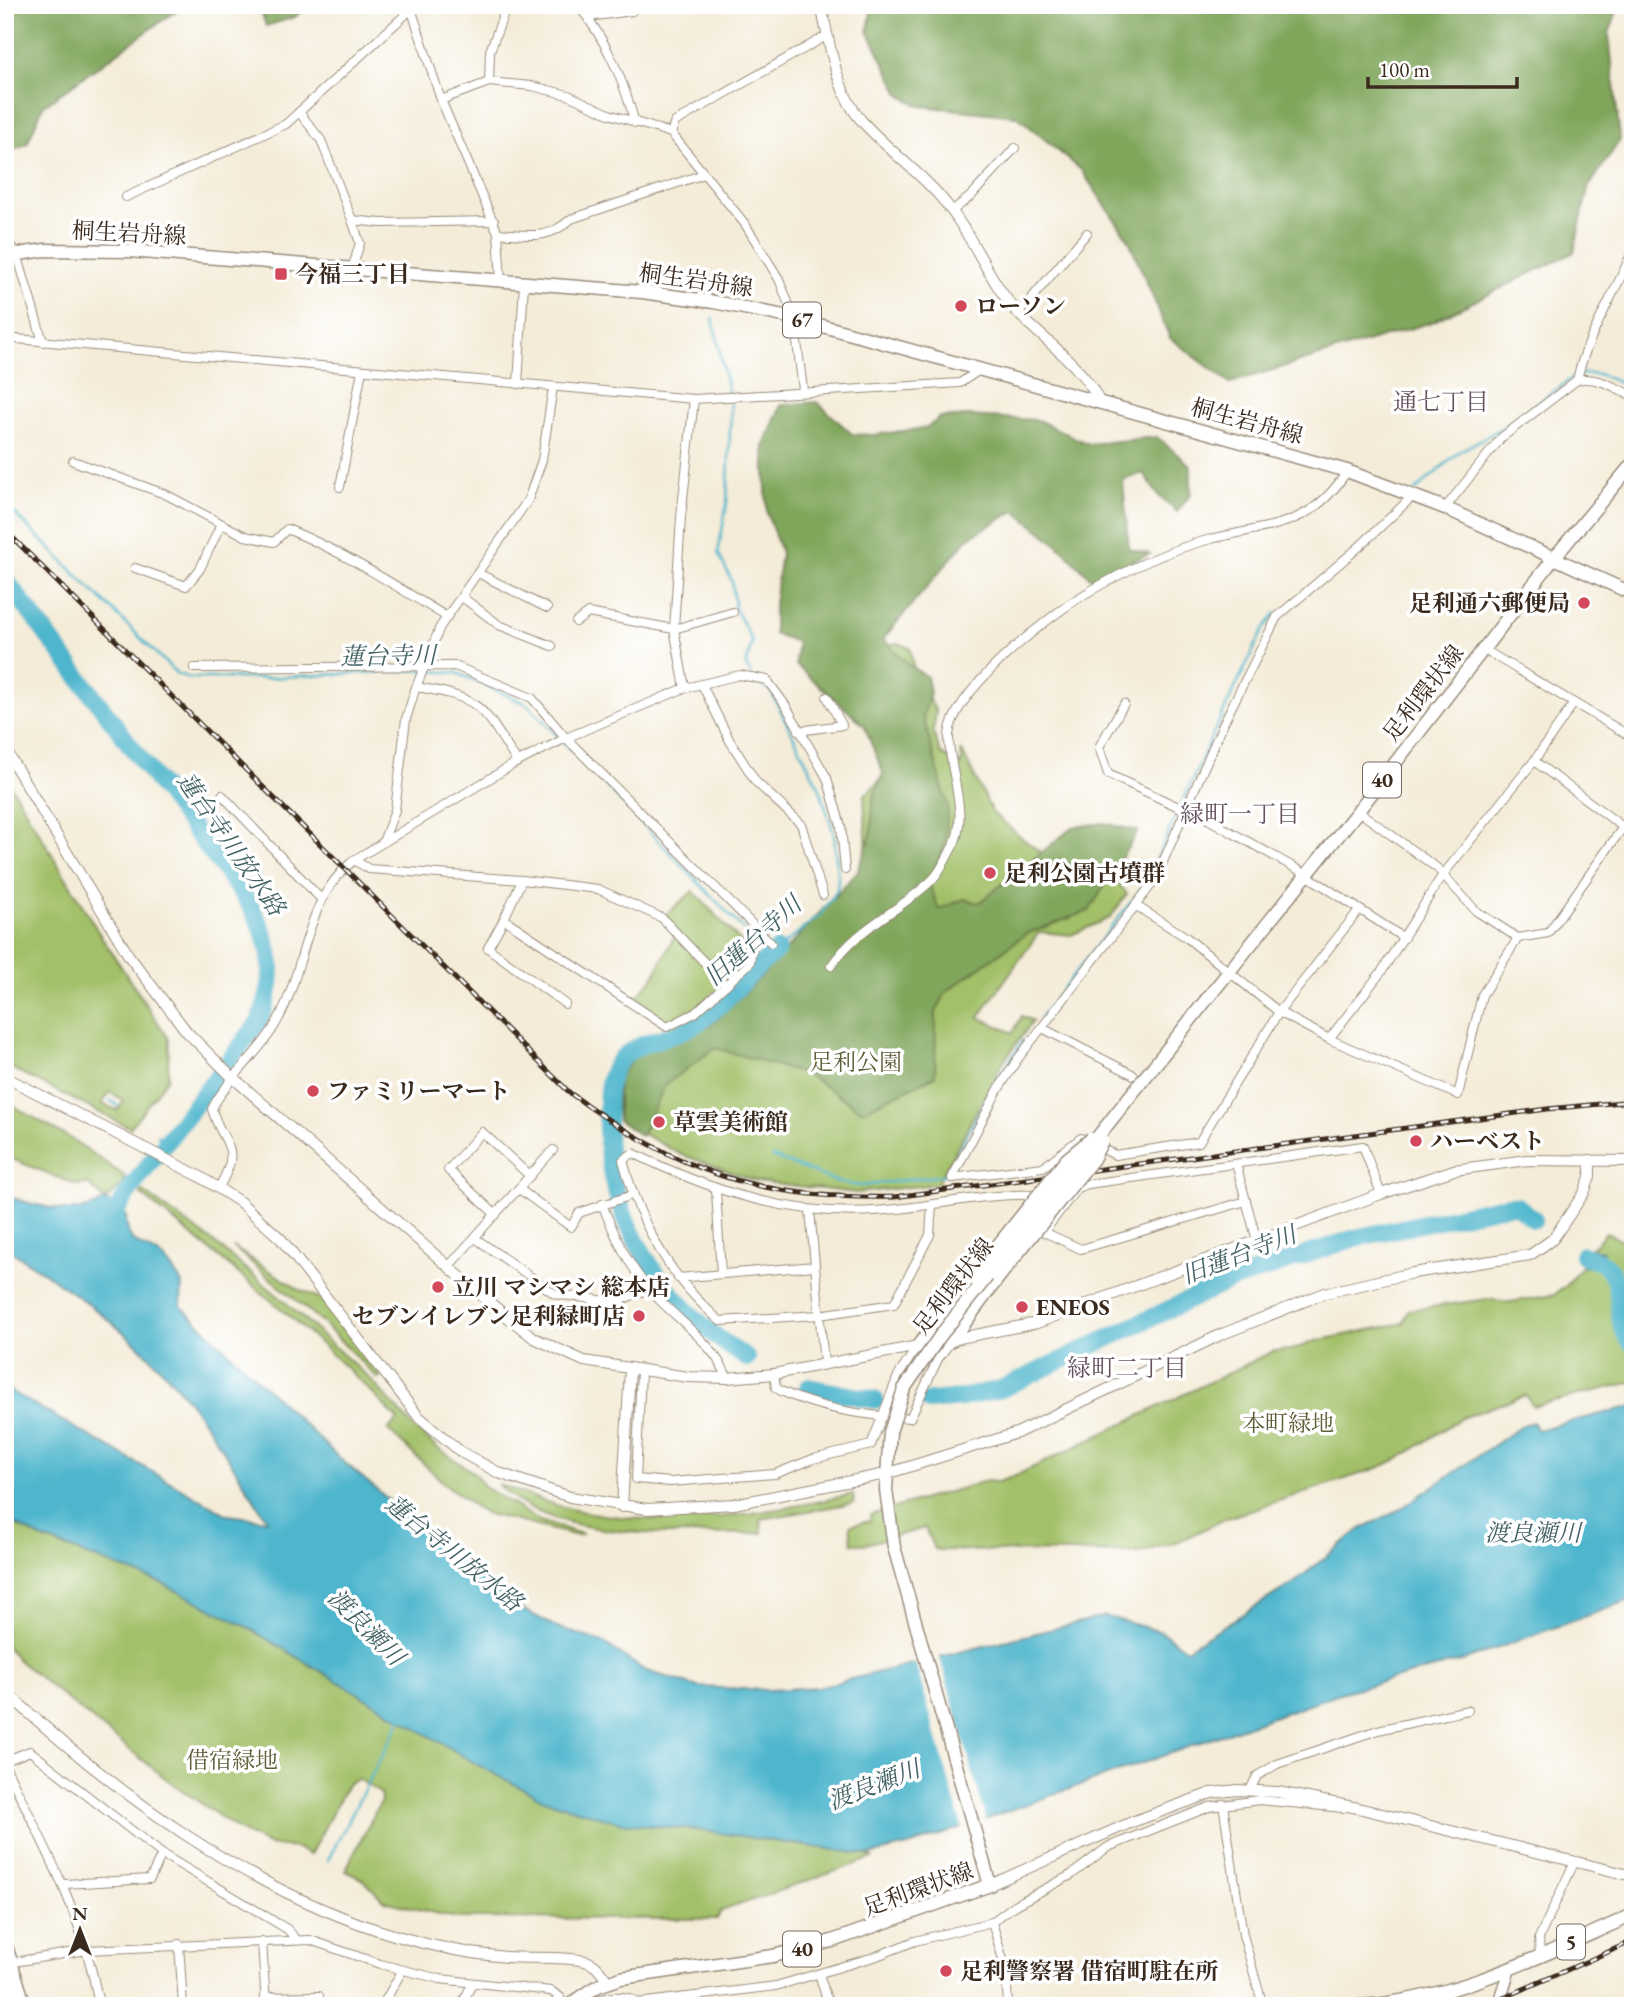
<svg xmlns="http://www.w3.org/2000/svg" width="1638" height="2011" font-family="'EB Garamond','Noto Serif JP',serif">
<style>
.green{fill:#a1c068;stroke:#6e7543;stroke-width:2;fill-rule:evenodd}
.forest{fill:#80a65c;stroke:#5e683d;stroke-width:2}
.water{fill:#4eb5cc;stroke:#447075;stroke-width:2}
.pier{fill:#f4ecd8}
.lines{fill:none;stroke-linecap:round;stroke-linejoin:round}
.stream{stroke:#4eb5cc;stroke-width:2.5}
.river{stroke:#4eb5cc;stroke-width:18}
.minor-casing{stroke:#988b7b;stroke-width:10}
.tertiary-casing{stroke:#988b7b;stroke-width:12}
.secondary-casing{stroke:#988b7b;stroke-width:13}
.primary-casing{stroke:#988b7b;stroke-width:15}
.minor{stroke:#fff;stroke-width:8}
.tertiary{stroke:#fff;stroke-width:10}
.secondary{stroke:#fff;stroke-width:10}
.primary{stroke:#fff;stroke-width:12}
.rail-casing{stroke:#3b2a1e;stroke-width:5}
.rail{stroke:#fff;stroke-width:2.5;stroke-dasharray:8;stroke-linecap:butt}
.primary-bridge-casing{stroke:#988b7b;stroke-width:15;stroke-linecap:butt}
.primary-bridge{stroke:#fff;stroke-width:12}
.poi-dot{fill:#d1495b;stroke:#fff;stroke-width:2.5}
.labels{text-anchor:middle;stroke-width:7;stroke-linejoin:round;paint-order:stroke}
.shield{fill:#fff;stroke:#766a62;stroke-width:2}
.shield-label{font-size:21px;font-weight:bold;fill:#3b2a1e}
.street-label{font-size:23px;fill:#3b2a1e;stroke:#fff}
.poi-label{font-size:23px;font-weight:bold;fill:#3b2a1e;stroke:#fff;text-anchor:start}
.park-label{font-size:23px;fill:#5f5e38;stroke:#fff}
.neighbourhood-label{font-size:24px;fill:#675360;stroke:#fff}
.water-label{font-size:24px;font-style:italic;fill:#436264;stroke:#fff}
</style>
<rect width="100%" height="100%" fill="#fff"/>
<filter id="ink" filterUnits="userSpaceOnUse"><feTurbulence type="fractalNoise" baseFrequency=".0143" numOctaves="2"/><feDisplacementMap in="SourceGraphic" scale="14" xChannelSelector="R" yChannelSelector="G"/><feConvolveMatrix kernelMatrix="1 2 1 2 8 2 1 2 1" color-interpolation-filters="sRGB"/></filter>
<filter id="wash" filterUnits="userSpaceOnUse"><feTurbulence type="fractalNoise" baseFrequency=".00686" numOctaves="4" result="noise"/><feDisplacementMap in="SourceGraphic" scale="28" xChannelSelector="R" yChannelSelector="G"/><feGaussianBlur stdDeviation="1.57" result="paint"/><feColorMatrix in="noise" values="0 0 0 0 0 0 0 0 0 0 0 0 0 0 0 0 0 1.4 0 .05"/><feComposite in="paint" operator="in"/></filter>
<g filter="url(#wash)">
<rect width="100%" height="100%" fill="#f4ecd8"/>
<!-- green -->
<g class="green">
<path d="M898,643L910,648L915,676L936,711L933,732L941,754L962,765L961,749L992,812L1018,835L1052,861L1112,874L1127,894L1110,918L1071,935L1039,932L979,1017L1013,1033L1022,1016L1033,1021L1003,1062L937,1184L856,1193L756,1181L680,1154L618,1120C610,1053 635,1053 690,1036L631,1003L653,978L676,933L662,918L693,891L766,969L823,917L857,910L867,854L864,796L889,771L868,724L804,663Z"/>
<path d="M5,776L102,938L169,1039L168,1078L130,1128L5,1065ZM110,1092L124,1101L117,1110L102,1104Z"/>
<polygon points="5,1101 73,1140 126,1177 122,1186 105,1200 88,1184 76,1185 5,1156"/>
<path d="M142,1191L216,1244L283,1300L371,1380L414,1428L436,1447L474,1473L486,1488L540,1521L582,1534L578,1536L483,1513L444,1483L388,1430L398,1420C320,1336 230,1266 140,1194Z"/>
<polygon points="1606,1233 1633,1245 1633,1382 1533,1406 1526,1395 1461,1418 1400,1458 1378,1468 1227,1518 1179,1541 1139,1553 940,1550 934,1549 925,1528 866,1544 852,1544 850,1525 870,1521 870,1515 986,1481 998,1482 1015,1476 1274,1351 1291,1350 1316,1341 1403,1323 1409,1310 1488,1299 1510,1302 1554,1295 1567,1285 1582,1265 1591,1265 1603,1251 1590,1249"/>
<polygon points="233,1247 300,1290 322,1299 381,1377 378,1379 323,1323"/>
<path d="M498,1484C526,1494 555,1507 585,1512C673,1529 766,1514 853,1494L854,1503L761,1519L762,1533C688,1534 551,1544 498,1484Z"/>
<polygon points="5,1519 39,1537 164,1584 242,1624 478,1765 622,1823 699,1830 870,1855 873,1858 721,1911 717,1919 456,1918 384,1901 363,1879 345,1871 381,1801 380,1793 358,1779 348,1783 310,1855 297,1848 268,1845 239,1830 169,1781 19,1661 5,1645"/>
</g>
<!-- forest -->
<g class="forest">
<polygon points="5,5 184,5 43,106 27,144 5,152"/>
<polygon points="259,5 310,5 295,17 266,26"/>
<polygon points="872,5 1619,5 1609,34 1620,140 1588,188 1574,252 1432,322 1230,383 1170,338 1129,240 1081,170 1017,116 920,106 901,96 868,31"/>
<polygon points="817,402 852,434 873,435 926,428 940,418 968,416 1038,420 1088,444 1157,437 1191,466 1191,494 1177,512 1158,495 1143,473 1123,480 1129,549 1150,554 1091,578 1058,545 1015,511 968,538 883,639 909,665 927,677 930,693 923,717 948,807 944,849 929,883 939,909 964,899 979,903 1073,827 1104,823 1138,831 1089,911 1026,934 946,992 936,1012 935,1076 862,1111 808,1075 715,1048 665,1085 641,1136 618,1120 618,1078 638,1052 711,1025 761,977 857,872 871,835 873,799 883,773 864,725 796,665 797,642 774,634 774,604 781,553 767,513 764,446 781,405"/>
</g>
<!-- water -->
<g class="water">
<path d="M5,1196C35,1204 77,1221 105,1200L126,1215C127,1252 143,1240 164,1259C171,1266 176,1275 182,1283L181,1306L338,1457L511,1603L554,1626L604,1643L644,1670L698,1687L769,1690L819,1687L1105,1616L1162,1632L1186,1649L1295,1582L1360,1529L1396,1512L1523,1425L1533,1422L1536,1430L1633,1406V1599L1465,1660L1340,1693L912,1845L870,1855L699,1830L622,1823L544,1800L478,1765L242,1624L164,1584L39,1537L5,1519V1388L228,1515L267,1520C232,1464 198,1405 151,1358C108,1314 56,1281 5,1247Z"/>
<polygon points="1590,1249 1603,1251 1598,1265 1584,1267 1578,1260"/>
</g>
<!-- pier -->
<polygon class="pier" points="939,1655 987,1822 963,1830 915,1661"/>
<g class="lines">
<!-- stream -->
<g class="stream">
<polyline points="713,319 731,406 727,503 718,553 732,581 735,608 752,641 746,666 751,674"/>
<polyline points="1580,374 1598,374 1633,388"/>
<polyline points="1415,491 1460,451 1502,428 1574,377"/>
<polyline points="5,504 177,674 190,678 265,678 415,670 457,673 527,704 769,956"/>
<polyline points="754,680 770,690 820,789 834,834 838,880 837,890 820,915 777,950"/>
<polyline points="1039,1019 1146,883 1212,736 1263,630 1276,613"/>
<polyline points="110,1100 118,1106"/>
<polyline points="157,1135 167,1141"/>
<polyline points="773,1157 840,1183 861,1186 944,1175 948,1170"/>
<polyline points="955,1157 994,1085 1023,1041"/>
<polyline points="328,1860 402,1717"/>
</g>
<!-- river -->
<g class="river">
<path d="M5,579L246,899C272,940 280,975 259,1022L133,1185"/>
<polyline points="106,1226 129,1191"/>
<path d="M1583,1255C1590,1260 1601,1260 1607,1267C1627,1288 1610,1323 1633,1344"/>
<path d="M747,1358C666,1308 605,1220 607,1122C608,1104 605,1082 616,1065C633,1039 669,1041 694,1025C726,1005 748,973 777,950"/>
<polyline points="808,1387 875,1400"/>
<polyline points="929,1401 962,1398 1001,1389 1227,1282 1355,1238 1509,1205 1517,1206 1534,1219"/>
</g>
</g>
</g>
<g filter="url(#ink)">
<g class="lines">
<defs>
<g id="minor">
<path d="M578,5C607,41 623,79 635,123"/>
<polyline points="412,11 441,100 498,233 501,281"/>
<polyline points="588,17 632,11"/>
<polyline points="489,82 490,51 507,5"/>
<polyline points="441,100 489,82 532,86 568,95 609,114 671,133 745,224 779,279 794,318 803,390"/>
<polyline points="299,112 321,140 352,220 360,243 352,269"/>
<polyline points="671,133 675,122 828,35"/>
<polyline points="126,197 286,124 416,5"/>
<polyline points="952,211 971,196 1015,148"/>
<polyline points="352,220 381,223 494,221"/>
<path d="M498,233C529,235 547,241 571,219L704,174"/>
<polyline points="17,254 43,342"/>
<polyline points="1019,313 1087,233"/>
<polyline points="5,338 694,399 960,383 981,369"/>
<path d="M1577,380C1587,334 1616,294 1633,249"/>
<polyline points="518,384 524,283"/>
<path d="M73,461L165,494L245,536L274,542L287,529C344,552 394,585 447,617"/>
<polyline points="340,487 362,370"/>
<path d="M1445,508L1501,438L1577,380C1596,375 1616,388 1633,396"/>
<polyline points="135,568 186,586 200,569 221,524"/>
<polyline points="478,573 547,608"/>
<polyline points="462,597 499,625 552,646"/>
<polyline points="576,622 588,613 674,629 733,612"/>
<polyline points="1483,649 1633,738"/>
<polyline points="194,668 455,666 532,698 566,738 771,943"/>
<polyline points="702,685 730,741 756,782 801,824 823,895"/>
<path d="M416,687C484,698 482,707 517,762"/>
<polyline points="685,688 674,629 681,517 694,399"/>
<polyline points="1124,704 1099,747 1108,774 1187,811"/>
<polyline points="799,731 842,725 827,697"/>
<polyline points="1534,761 1623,827"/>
<polyline points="222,795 320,898"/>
<polyline points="1188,808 1297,869 1404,938"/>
<polyline points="1358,811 1437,868 1476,911 1518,938"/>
<polyline points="383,842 395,810 406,719 415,690 440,627 528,500 542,460 553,387"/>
<polyline points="354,860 369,869 522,880 598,889 662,918 726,985"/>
<polyline points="522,880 504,919 667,1027 695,1013 750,963 752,946 761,933"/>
<polyline points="1136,906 1186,937 1279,1012 1329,1039 1458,1095 1482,995 1518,938 1548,933 1633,813"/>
<polyline points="1359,910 1279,1012 1199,1142 1115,1155 1081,1138 1043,1167 952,1178 998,1090 1017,1060 1155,880 1224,722 1277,617 1359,547 1414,495"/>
<polyline points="504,919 488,948 565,1004"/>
<path d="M831,966C859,926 897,913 931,881C940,873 947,857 953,846C970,814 948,769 949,736C951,692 1049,616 1085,594C1124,571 1168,550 1211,539C1270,524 1311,529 1347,471"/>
<polyline points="1042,1028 1134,1075"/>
<polyline points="1329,1039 1382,971 1442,876 1534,761 1574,703"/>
<polyline points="1236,1164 1257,1241"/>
<path d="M219,1187C244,1145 222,1146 212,1109C224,1083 258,1054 274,1027C307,973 301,903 354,860L514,764L566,738L685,688L740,675L767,680L786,706L827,778L841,826L845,870"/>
<polyline points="519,1189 571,1227 579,1213 632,1195"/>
<polyline points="716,1190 721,1274"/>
<polyline points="1075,1191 1044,1232 1081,1249 1246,1201"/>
<polyline points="1066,1192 1088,1184 1363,1146 1381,1194"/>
<path d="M602,1204C614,1234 628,1265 649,1289C672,1316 717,1345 727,1378"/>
<path d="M932,1204L930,1235L894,1304L819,1315L720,1321C670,1278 639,1223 623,1160L633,1153C710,1191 788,1216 875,1211C930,1208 984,1192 1039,1195"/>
<polyline points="810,1210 824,1364"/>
<polyline points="496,1215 448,1170 482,1132 530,1176"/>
<polyline points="475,1238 555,1294 615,1302 649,1289"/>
<polyline points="448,1267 553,1150"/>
<polyline points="678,1278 815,1266"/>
<polyline points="641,1371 636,1479 670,1482 775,1474 813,1459 871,1445 898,1376 917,1347"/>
<path d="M774,1374L776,1388L781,1391C821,1410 866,1416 910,1418L938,1359L952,1340"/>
<polyline points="5,1761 30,1751 162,1854 287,1929 297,1940"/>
<path d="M5,1766C44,1844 85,1919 99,2006"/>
<polyline points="1250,1790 1257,1776 1277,1764 1378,1730 1468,1710"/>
<polyline points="1223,1804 1243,1935 1263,2006"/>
<polyline points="65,1884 150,1879 162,1854"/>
<polyline points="992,1922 1006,1970 1008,2006"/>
<polyline points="262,1941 266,2006"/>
<polyline points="179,1944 183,2006"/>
<polyline points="1540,1956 1539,1938 1575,1861"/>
<polyline points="8,1963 87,1950 310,1940 380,1964 440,1979 551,1991 560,1997 551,2006"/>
<polyline points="819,1974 829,2006"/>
<polyline points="265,1997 319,1996"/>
<polyline points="382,2006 402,1971"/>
<polyline points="461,2006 472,1984"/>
<path d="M587,2006C600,1997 624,1992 638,2003L776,1986L874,1957L915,1941L992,1922L1015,1905L1071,1875L1108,1847L1209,1807L1259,1800L1343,1808"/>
</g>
<g id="tertiary">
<path d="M821,5C829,41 836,92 861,120C889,152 926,176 951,210C976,243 990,282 1018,313C1045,342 1083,365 1100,403"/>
<polyline points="5,749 129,956 187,1032 229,1074 490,1303 534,1338 584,1361 688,1377 727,1378 774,1374 1037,1323 1381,1194 1454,1170 1527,1160 1633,1161"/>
<polyline points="5,1077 199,1176 240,1202 281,1239 418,1416 461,1452 499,1473 570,1497 647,1509 734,1504 886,1474 1017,1433 1220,1335 1325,1293 1413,1273 1530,1255 1553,1239 1584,1193 1590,1177 1590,1160"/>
<polyline points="622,1507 630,1370"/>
<path d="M5,1691C117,1795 249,1892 397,1936C431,1946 469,1954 506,1957C531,1959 560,1956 585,1961C596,1963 602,1974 608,1982"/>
<polyline points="990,1885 1132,1822 1211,1793 1238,1790 1278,1792 1358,1808 1633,1876"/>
</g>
<g id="secondary">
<polyline points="5,243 17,254"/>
<polyline points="1498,2006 1510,1969"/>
</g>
<g id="primary">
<polyline points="5,256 45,250 129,251 642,292 714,302 794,318 1347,471 1445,508 1633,594"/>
<polyline points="1207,999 1358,811 1554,558 1633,463"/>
<polyline points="952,1340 998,1278"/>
<polyline points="917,1347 971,1279"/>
<polyline points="5,1943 25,2006"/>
<polyline points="568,2006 598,1986 621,1978 773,1956 832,1941 990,1885 894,1547 886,1490 890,1432"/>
<polyline points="928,2006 971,2006"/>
<path d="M1359,2006C1457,2000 1544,1954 1633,1915"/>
</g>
</defs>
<!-- minor casing -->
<use href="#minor" class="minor-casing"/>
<!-- tertiary casing -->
<use href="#tertiary" class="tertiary-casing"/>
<!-- secondary casing -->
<use href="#secondary" class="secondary-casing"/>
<!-- primary casing -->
<use href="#primary" class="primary-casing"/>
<!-- minor -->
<use href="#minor" class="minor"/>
<!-- tertiary -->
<use href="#tertiary" class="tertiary"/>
<!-- secondary -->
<use href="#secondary" class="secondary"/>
<!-- primary -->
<use href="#primary" class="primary"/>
<defs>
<g id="rail">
<path d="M5,530L570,1093C677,1172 760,1200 894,1197L1547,1109L1633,1101"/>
<polyline points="1485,2006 1633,1941"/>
</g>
</defs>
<!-- rail casing -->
<use href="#rail" class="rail-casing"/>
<!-- rail -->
<use href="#rail" class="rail"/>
<defs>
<g id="primary-bridge">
<polyline points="998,1278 1093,1159 1102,1141"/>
<polyline points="971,1279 1067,1159 1091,1139"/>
<polyline points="890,1432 904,1389 940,1336 1207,999"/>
</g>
</defs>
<!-- primary-bridge casing -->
<use href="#primary-bridge" class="primary-bridge-casing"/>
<!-- primary-bridge -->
<use href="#primary-bridge" class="primary-bridge"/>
</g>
</g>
<!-- markers -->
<g class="poi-dot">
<rect x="274" y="267" width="14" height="14" rx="3.5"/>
<circle cx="961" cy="306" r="7"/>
<circle cx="1584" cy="603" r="7"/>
<circle cx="990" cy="873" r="7"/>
<circle cx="313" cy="1091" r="7"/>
<circle cx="659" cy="1122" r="7"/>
<circle cx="1416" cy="1141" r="7"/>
<circle cx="438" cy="1287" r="7"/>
<circle cx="1022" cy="1307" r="7"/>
<circle cx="639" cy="1316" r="7"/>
<circle cx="946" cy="1971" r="7"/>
</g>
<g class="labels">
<!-- shield labels -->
<g class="shield">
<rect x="783" y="302.5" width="38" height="35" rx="5"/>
<rect x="1363" y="762.5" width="38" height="35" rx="5"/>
<rect x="1557" y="1924.5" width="28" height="35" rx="5"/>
<rect x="783" y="1931.5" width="38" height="35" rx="5"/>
</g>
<g class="shield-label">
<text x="802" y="327">67</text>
<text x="1382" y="787">40</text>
<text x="1571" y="1949">5</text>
<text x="802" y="1956">40</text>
</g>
<!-- street labels -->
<g class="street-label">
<text transform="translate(129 233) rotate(3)" y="8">桐生岩舟線</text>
<text transform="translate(696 280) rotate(8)" y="8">桐生岩舟線</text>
<text transform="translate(1247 421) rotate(15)" y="8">桐生岩舟線</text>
<text transform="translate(1423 693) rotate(-52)" y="8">足利環状線</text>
<text transform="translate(953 1286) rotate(-52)" y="8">足利環状線</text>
<text transform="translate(918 1889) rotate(-20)" y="8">足利環状線</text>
</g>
<!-- poi labels -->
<g class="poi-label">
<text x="295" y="282">今福三丁目</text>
<text x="975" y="314">ローソン</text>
<text x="1570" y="611" text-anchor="end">足利通六郵便局</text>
<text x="1004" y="881">足利公園古墳群</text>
<text x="327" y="1099">ファミリーマート</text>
<text x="673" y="1130">草雲美術館</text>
<text x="1430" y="1149">ハーベスト</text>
<text x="452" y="1295">立川 マシマシ 総本店</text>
<text x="1036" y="1315">ENEOS</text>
<text x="625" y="1324" text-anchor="end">セブンイレブン足利緑町店</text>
<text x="960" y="1979">足利警察署 借宿町駐在所</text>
</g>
<!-- park labels -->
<g class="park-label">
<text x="856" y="1070">足利公園</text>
<text x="1288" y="1431">本町緑地</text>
<text x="232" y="1768">借宿緑地</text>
</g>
<!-- neighbourhood labels -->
<g class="neighbourhood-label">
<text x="1441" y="410">通七丁目</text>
<text x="1240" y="822">緑町一丁目</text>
<text x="1127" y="1376">緑町二丁目</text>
</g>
<!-- water labels -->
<g class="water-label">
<text transform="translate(388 656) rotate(-1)" y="8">蓮台寺川</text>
<text transform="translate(231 844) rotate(55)" y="8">蓮台寺川放水路</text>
<text transform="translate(753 941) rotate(-42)" y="8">旧蓮台寺川</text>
<text transform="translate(1239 1255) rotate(-21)" y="8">旧蓮台寺川</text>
<text x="1533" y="1541">渡良瀬川</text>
<text transform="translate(454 1553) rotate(39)" y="8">蓮台寺川放水路</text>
<text transform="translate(366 1627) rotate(45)" y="8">渡良瀬川</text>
<text transform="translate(874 1785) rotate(-21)" y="8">渡良瀬川</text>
</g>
</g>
<!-- margin -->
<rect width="1638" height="2011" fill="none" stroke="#fff" stroke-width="28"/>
<!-- north arrow -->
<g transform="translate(80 1930)" stroke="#ffffff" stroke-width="5" paint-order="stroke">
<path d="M0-5L12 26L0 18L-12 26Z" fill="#3b2a1e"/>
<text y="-10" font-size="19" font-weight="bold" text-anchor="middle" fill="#3b2a1e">N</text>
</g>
<!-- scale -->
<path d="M1368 77v10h149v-10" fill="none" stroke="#3b2a1e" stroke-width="3.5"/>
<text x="1379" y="77" font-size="21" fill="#3b2a1e" stroke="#ffffff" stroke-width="5" paint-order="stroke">100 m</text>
</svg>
